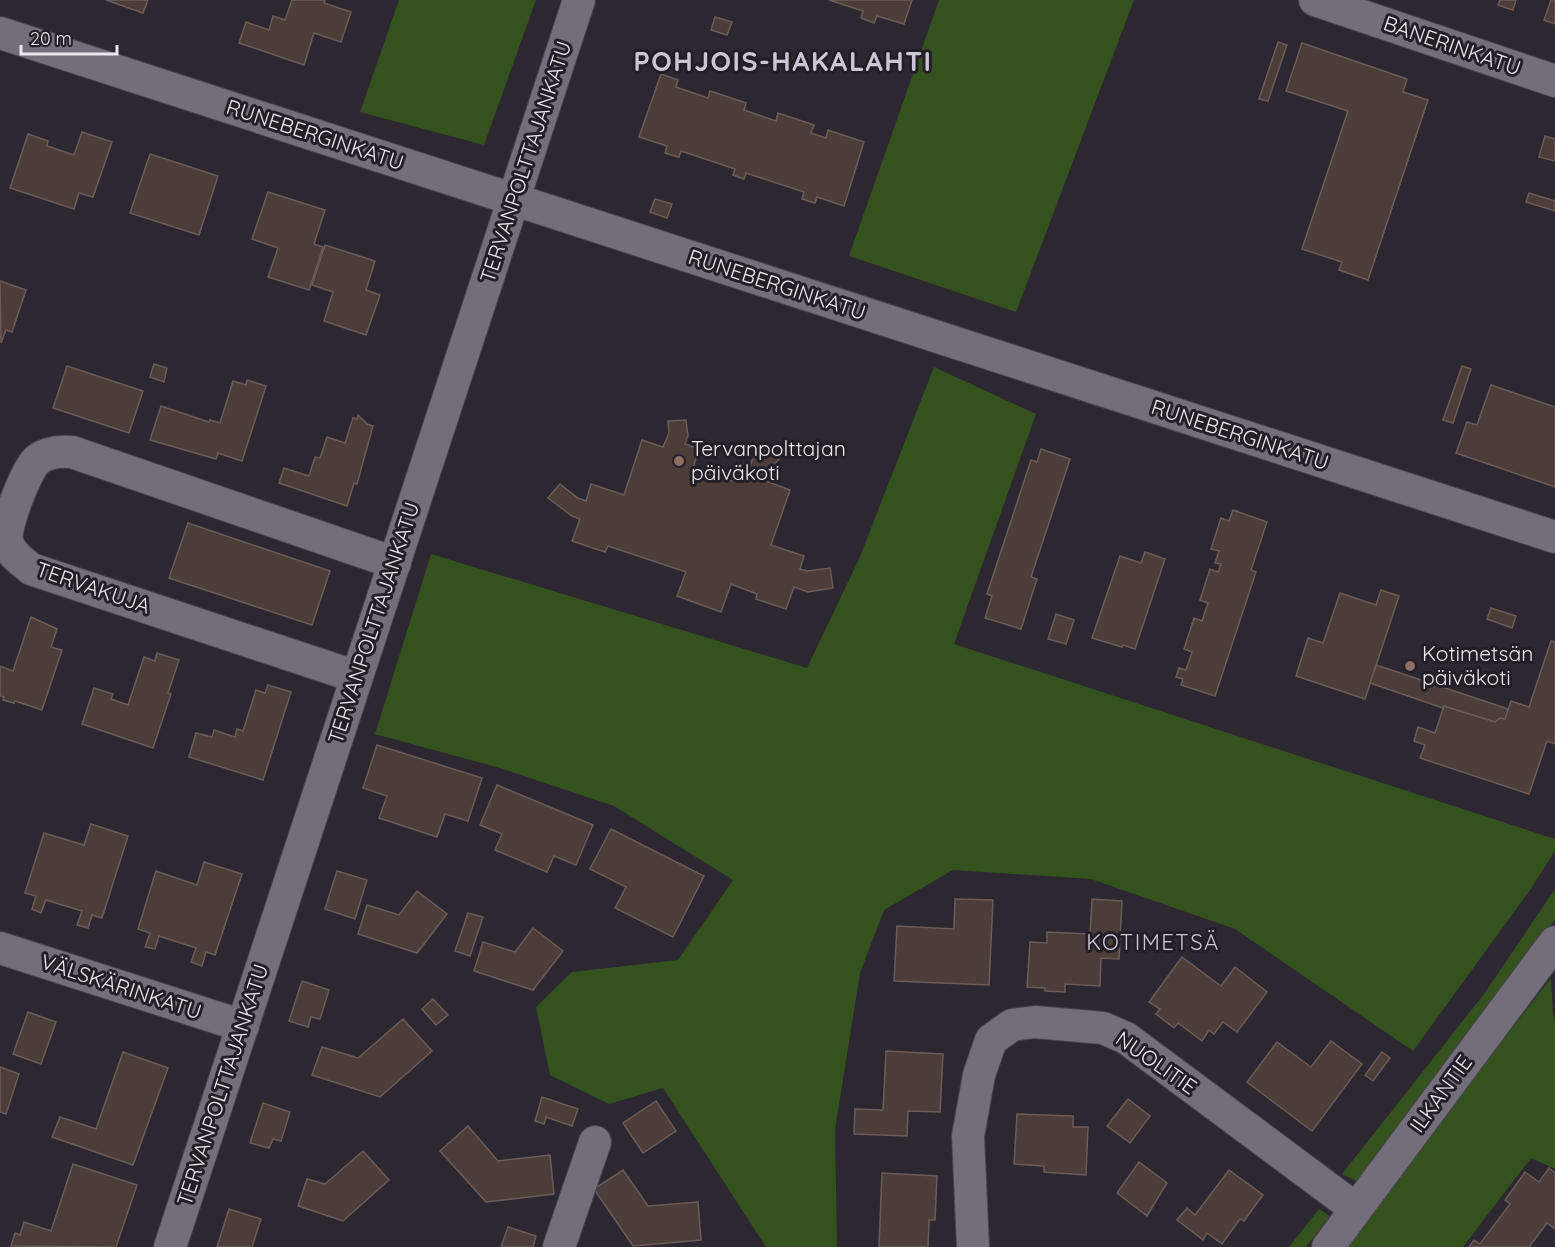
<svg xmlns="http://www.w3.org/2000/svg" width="1555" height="1247" font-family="Quicksand,sans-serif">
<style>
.green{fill:#34521d}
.building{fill:#4b3d38;stroke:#6b5c57;stroke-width:1.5}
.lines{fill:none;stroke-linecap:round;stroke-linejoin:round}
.minor-casing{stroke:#48434d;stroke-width:34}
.minor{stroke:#746d7a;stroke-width:32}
.education-dot{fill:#8d6e63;stroke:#231e28;stroke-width:2}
.labels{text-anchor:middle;stroke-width:6;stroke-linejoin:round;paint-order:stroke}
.street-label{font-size:21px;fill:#eae6ed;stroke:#231e28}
.poi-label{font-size:21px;fill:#eae6ed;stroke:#231e28;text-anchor:start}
.neighbourhood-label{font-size:22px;letter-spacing:1.5px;fill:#ccc5d3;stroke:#231e28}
.district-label{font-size:27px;font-weight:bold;letter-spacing:1.5px;fill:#ccc5d3;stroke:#231e28}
</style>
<rect width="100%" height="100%" fill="#2d2732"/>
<!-- green -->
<g class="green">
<polygon points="399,0 536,0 484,145 360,112"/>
<polygon points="939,0 1134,0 1016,312 849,256"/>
<polygon points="934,367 1036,414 954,644 1555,839 1555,851 1530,890 1413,1051 1235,929 1091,879 953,870 884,910 860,973 835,1130 837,1247 766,1247 663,1088 609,1104 550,1075 536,1007 572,972 678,960 733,880 614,806 500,768 375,734 431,554 807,668 859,559"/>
<polygon points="1555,889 1555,920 1358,1182 1342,1174 1484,994"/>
<polygon points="1551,978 1553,1014 1555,1019 1555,1169 1531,1158 1463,1247 1347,1247 1423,1143"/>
<polygon points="1319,1209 1330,1216 1306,1247 1289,1247"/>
</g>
<!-- building -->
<g class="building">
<polygon points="106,0 148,0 143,13"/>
<polygon points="292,0 325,0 324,3 351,12 341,42 314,33 304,65 239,43 246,22 269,30 273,16 285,20"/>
<polygon points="829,0 912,0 904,24 877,16 874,23 861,18 863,11"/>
<polygon points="1500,0 1516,0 1513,10 1498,5"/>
<polygon points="1551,0 1555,0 1555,24 1544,20"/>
<polygon points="715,17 732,22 727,35 711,30"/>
<polygon points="1278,42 1287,45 1268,101 1259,99"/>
<polygon points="1302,43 1407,79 1403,92 1428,100 1368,280 1339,270 1342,262 1302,249 1348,111 1286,91"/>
<polygon points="661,74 678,80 676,87 708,98 710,91 746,103 744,110 776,121 778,113 814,125 811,133 826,138 828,130 864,142 844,206 817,197 815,203 808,201 802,199 804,192 746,173 744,179 733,175 735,169 681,151 679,157 671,155 665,153 667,146 639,137"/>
<polygon points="82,132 112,142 93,197 79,193 74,209 10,188 28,134 48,141 47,146 74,155"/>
<polygon points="1545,136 1555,139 1555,161 1539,157"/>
<polygon points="150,154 218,176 199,235 130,213"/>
<polygon points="268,192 325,210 314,244 323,247 309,290 268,277 278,248 252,239"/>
<polygon points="1529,193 1555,201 1555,211 1526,202"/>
<polygon points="655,199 672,204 667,218 650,212"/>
<polygon points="325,245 375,261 366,290 380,295 366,335 324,321 333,292 312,285"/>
<polygon points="0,281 26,290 12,332 6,330 1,343"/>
<polygon points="154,364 167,368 164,382 150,377"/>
<polygon points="67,366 143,391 129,433 53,408"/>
<polygon points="1462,366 1471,369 1453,423 1443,420"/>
<polygon points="247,380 266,386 242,461 218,453 216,459 150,440 161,406 209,422 210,420 220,423 233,381 246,385"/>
<polygon points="1491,385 1555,407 1555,487 1456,453 1467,422 1477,425"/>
<polygon points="358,415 367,424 373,426 357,484 354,483 347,506 279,483 284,468 309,476 315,457 320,458 327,437 345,443 353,418 357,419"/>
<polygon points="686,420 688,436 685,444 699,449 693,468 733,481 739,463 750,467 752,460 765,445 780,458 770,469 766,481 790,490 771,545 804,556 800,569 807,571 830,568 833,588 808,592 794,587 786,609 756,599 757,594 731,584 721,612 677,596 686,572 608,546 605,552 572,541 580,519 572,516 548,498 560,484 578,498 586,501 591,484 624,495 642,440 663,447 669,433 668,421"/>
<polygon points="1041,449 1070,459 1031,577 1037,579 1021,629 985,618 992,596 987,594 1031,460 1037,462"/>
<polygon points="1233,510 1267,522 1251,570 1256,572 1215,696 1181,685 1183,679 1176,677 1179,668 1186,670 1192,652 1184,649 1194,618 1202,621 1208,603 1200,600 1210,569 1218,572 1221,564 1215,563 1219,551 1211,549 1221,518 1229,521"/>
<polygon points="188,523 330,571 312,625 169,578"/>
<polygon points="1145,552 1165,559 1135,649 1123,645 1122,647 1092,638 1120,556 1141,563"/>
<polygon points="1381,590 1399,596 1365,699 1296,676 1308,638 1323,643 1340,593 1376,605"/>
<polygon points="1491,608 1516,616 1512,628 1487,619"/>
<polygon points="1056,614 1074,620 1066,644 1048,639"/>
<polygon points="31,617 57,629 51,647 62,650 42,710 15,701 14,703 3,700 4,697 0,696 0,666 13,671"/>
<polygon points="1551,641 1555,642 1555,744 1547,741 1529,794 1420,758 1425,745 1414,741 1418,727 1435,733 1444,706 1495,722 1500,718 1505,719 1511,701 1529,707"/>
<polygon points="157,653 179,660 168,693 171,694 153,748 82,724 94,688 113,694 111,699 128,705 144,657 155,661"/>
<polygon points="1376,665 1508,709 1505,719 1500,718 1495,722 1444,706 1443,708 1370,683"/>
<polygon points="268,685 291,692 263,780 189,757 196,733 212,737 214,730 235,737 237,729 243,731 256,690 265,693"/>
<polygon points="377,745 482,778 468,821 445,814 437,837 379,818 387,796 363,788"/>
<polygon points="497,785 593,825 576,865 554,856 547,872 495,850 502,834 480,825"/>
<polygon points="91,824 128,836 102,918 92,915 88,928 77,925 82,911 46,900 41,913 32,909 36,896 25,893 44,833 84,845"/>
<polygon points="611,829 704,876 673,937 615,908 626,887 590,869"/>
<polygon points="204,862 242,874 215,955 206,952 202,966 191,962 196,948 159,936 155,949 145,947 150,933 138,929 156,871 197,885"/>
<polygon points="337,871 367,880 355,919 325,909"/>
<polygon points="417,891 447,914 417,953 358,934 367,905 399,915"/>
<polygon points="955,899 993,900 989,985 894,981 897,926 954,929"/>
<polygon points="1092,899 1122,901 1119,959 1101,958 1100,986 1065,984 1065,992 1045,991 1045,988 1027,987 1030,942 1047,943 1047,932 1090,934"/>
<polygon points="468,913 483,917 470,956 455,951"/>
<polygon points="533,928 563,951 533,990 474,971 483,942 515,952"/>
<polygon points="1182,957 1221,986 1235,967 1267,992 1237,1032 1223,1022 1214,1034 1209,1030 1202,1041 1178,1023 1174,1028 1156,1014 1160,1009 1149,1002"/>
<polygon points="302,981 329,990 320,1019 311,1017 308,1027 289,1021"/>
<polygon points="433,999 448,1015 436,1025 422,1009"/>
<polygon points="28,1012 56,1022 41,1064 13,1054"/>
<polygon points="403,1019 432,1051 380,1097 312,1075 322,1047 358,1058"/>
<polygon points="1331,1041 1362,1064 1312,1131 1247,1082 1277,1042 1311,1067"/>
<polygon points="886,1051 943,1054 940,1112 908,1111 907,1136 854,1134 855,1109 883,1110"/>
<polygon points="123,1052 168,1068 133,1165 52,1137 60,1117 96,1129"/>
<polygon points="1382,1052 1390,1058 1373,1081 1365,1075"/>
<polygon points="0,1067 19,1074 6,1114 0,1112"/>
<polygon points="542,1097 578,1109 572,1126 546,1117 544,1124 535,1121"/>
<polygon points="1128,1099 1150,1116 1130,1143 1107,1126"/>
<polygon points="656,1101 676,1131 643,1153 623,1123"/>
<polygon points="263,1103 290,1112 281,1141 273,1139 269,1148 250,1143"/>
<polygon points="1017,1114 1073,1116 1073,1127 1088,1127 1086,1175 1044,1172 1044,1166 1014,1164"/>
<polygon points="468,1126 498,1161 550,1155 554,1194 486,1202 440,1151"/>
<polygon points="363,1151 389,1180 343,1221 298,1206 307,1179 325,1184"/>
<polygon points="1139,1162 1167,1183 1147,1216 1117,1193"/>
<polygon points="73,1164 137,1185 116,1247 11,1246 15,1233 20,1235 24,1222 51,1231"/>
<polygon points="1549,1168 1555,1173 1555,1229 1547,1223 1529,1247 1469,1247 1474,1240 1480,1244 1510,1204 1505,1200 1525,1172 1539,1182"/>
<polygon points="623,1170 648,1206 698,1202 701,1240 633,1246 594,1189"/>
<polygon points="1229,1170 1263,1195 1244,1221 1240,1219 1222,1244 1207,1233 1203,1240 1177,1220 1187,1208 1195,1215"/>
<polygon points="882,1173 937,1176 935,1220 929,1220 928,1247 879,1247"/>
<polygon points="229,1209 261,1219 252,1247 217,1247"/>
<polygon points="508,1227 536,1236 533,1247 501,1247"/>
</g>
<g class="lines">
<defs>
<g id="minor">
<polyline points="1315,0 1555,81"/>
<polyline points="0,33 1555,537"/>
<path d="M357,677L31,569C22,561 10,554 7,541C4,527 26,470 37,460C47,452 61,451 72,452L395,563"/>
<polyline points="0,948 243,1026"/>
<polyline points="170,1247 579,0"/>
<polyline points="559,1247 595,1142"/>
<polyline points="973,1247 968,1136 979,1075 991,1040 1012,1025 1035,1022 1103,1028 1126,1038 1356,1209"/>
<polyline points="1328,1247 1555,942"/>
</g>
</defs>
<!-- minor casing -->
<use href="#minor" class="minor-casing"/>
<!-- minor -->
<use href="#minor" class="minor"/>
</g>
<!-- markers -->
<g class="education-dot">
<circle cx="679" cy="461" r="6"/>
<circle cx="1410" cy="666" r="6"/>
</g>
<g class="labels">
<!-- street labels -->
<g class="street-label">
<text transform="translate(1452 46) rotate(19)" y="7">BANERINKATU</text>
<text transform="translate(315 135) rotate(18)" y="7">RUNEBERGINKATU</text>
<text transform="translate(526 162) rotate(-72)" y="7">TERVANPOLTTAJANKATU</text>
<text transform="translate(777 285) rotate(18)" y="7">RUNEBERGINKATU</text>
<text transform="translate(1240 435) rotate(18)" y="7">RUNEBERGINKATU</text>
<text transform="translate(93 588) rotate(19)" y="7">TERVAKUJA</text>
<text transform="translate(374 623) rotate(-72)" y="7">TERVANPOLTTAJANKATU</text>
<text transform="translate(121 987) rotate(18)" y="7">VÄLSKÄRINKATU</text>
<text transform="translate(1156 1063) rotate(35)" y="7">NUOLITIE</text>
<text transform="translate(223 1085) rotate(-72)" y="7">TERVANPOLTTAJANKATU</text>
<text transform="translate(1441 1094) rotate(-54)" y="7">ILKANTIE</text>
</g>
<!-- poi labels -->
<g class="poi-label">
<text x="691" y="456">Tervanpolttajan<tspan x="691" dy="24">päiväkoti</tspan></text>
<text x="1422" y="661">Kotimetsän<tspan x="1422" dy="24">päiväkoti</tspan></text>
</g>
<!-- neighbourhood labels -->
<g class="neighbourhood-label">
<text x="1153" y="950">KOTIMETSÄ</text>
</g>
<!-- district labels -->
<g class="district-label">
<text x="783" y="71">POHJOIS-HAKALAHTI</text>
</g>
</g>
<!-- scale -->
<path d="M21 45v9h96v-9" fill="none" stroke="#eae6ed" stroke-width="3"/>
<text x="30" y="45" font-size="18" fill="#eae6ed" stroke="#231e28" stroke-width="4.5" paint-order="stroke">20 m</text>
</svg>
